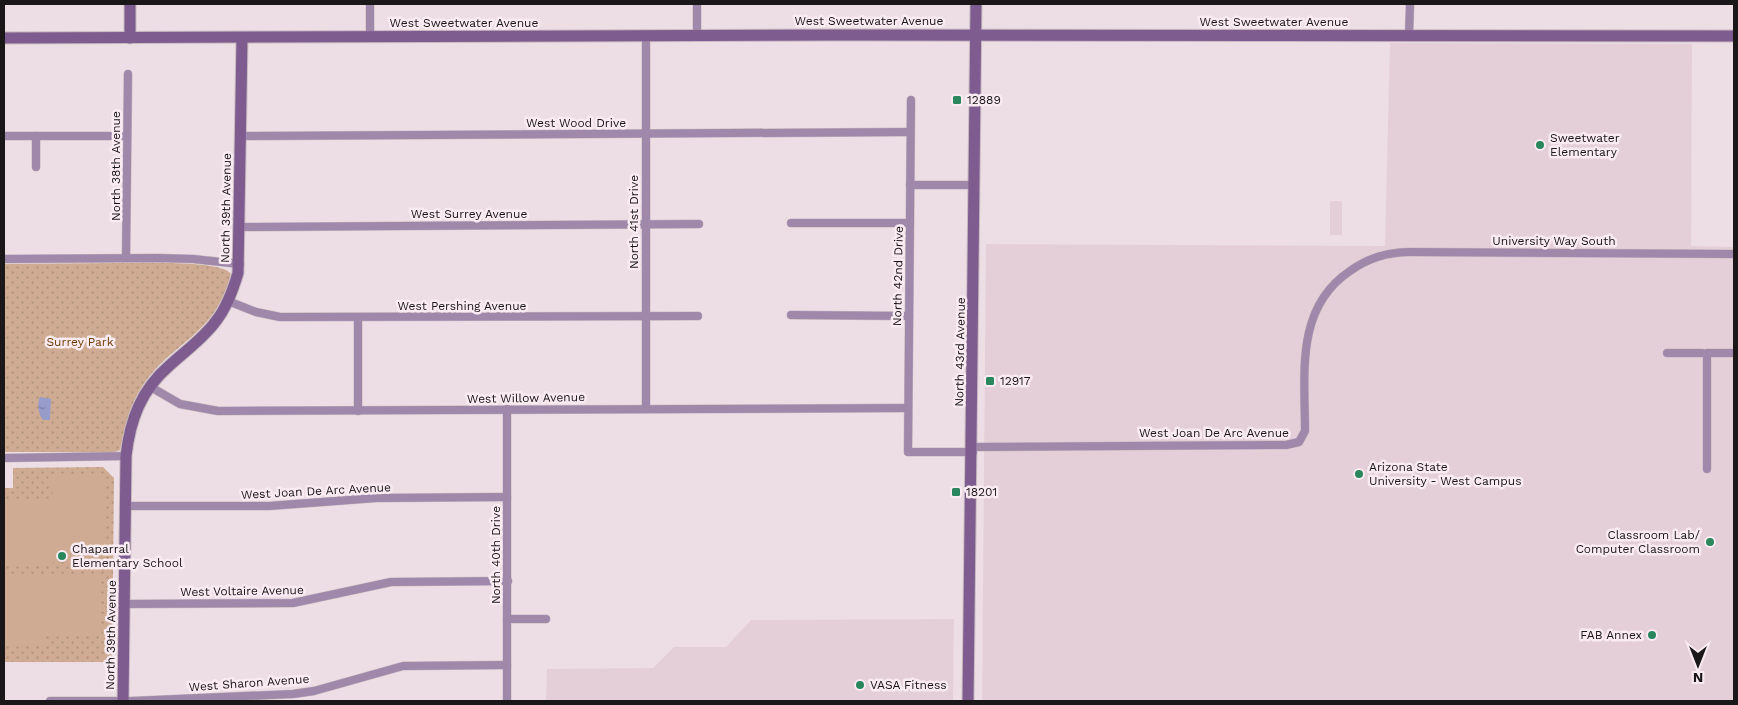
<svg xmlns="http://www.w3.org/2000/svg" width="1738" height="705" font-family="'Work Sans',sans-serif">
<style>
.built{fill:#e4cfd9}
.grass{fill:url(#grass-dots)}
.pitch{fill:#ceab92}
.water{fill:url(#water-ripples)}
.lines{fill:none;stroke-linecap:round;stroke-linejoin:round}
.street-casing{stroke:#c6babf;stroke-width:9}
.secondary-casing{stroke:#c6babf;stroke-width:13}
.street{stroke:#a088ab;stroke-width:8}
.secondary{stroke:#7f5c8f;stroke-width:11}
.poi-dot{fill:#2a865d;stroke:#f9ebf1;stroke-width:2}
.labels{text-anchor:middle;stroke-width:5;stroke-linejoin:round;paint-order:stroke}
.street-label{font-size:12px;fill:#1b1719;stroke:#f9ebf1}
.poi-label{font-size:12px;fill:#1b1719;stroke:#f9ebf1;text-anchor:start}
.park-label{font-size:12px;fill:#743d05;stroke:#f9ebf1}
</style>
<defs>
<pattern id="grass-dots" width="8" height="8" patternUnits="userSpaceOnUse" patternTransform="scale(1.25)"><rect width="8" height="8" fill="#ceab92"/><path d="M2 2h.1M6 6h.1" fill="none" stroke="#b0927d" stroke-width="1.8" stroke-linecap="round"/></pattern>
<pattern id="water-ripples" width="26" height="14" patternUnits="userSpaceOnUse" patternTransform="scale(1.25)"><rect width="26" height="14" fill="#989ccb"/><path d="M2 4q2-2 4 0t4 0M15 11q2-2 4 0t4 0" fill="none" stroke="#7b7ea4"/></pattern>
</defs>
<rect width="100%" height="100%" fill="#ecdee4"/>
<!-- built -->
<g class="built">
<polygon points="1390,43 1692,44 1691,246 1734,247 1734,701 982,701 986,244 1385,246"/>
<rect x="1330" y="201" width="12" height="34"/>
<polygon points="954,619 953,701 546,701 547,669 653,668 674,647 726,647 751,620"/>
</g>
<!-- grass -->
<g class="grass">
<path d="M122,263C140,263 223,260 231,274C214,337 175,339 143,385C129,406 126,426 120,450L115,452H4V264Z"/>
<polygon points="103,467 114,478 112,662 4,662 4,488 13,488 13,468"/>
</g>
<!-- pitch -->
<g class="pitch">
<polygon points="48,476 101,476 105,479 104,560 53,560 53,565 4,565 4,503 6,503 6,499 54,499"/>
<polygon points="4,574 99,574 99,635 43,635 44,645 4,646"/>
</g>
<!-- water -->
<path class="water" d="M40,397L51,399L50,420H43C38,415 37,402 40,397Z"/>
<g class="lines">
<defs>
<g id="street">
<polyline points="697,4 697,35"/>
<polyline points="1409,36 1410,4"/>
<polyline points="370,37 370,4"/>
<polyline points="911,100 908,452 973,452"/>
<polyline points="4,136 127,136"/>
<polyline points="36,136 36,167"/>
<polyline points="241,136 910,132"/>
<polyline points="910,185 975,185"/>
<polyline points="791,223 910,223"/>
<polyline points="240,227 699,224"/>
<polyline points="126,258 128,74"/>
<polyline points="4,259 158,258 193,259 240,264"/>
<polyline points="228,301 256,312 280,317 698,316"/>
<polyline points="791,315 909,316"/>
<polyline points="358,318 358,411"/>
<polyline points="1667,353 1702,353"/>
<polyline points="149,386 180,404 218,411 908,408"/>
<polyline points="646,408 646,35"/>
<path d="M973,447L1286,445L1299,442L1305,431C1305,373 1295,308 1350,271C1368,258 1388,252 1410,252L1734,254"/>
<polyline points="4,458 126,456"/>
<polyline points="1707,469 1707,353 1734,353"/>
<polyline points="126,506 269,506 376,498 507,497"/>
<polyline points="125,604 293,603 391,582 508,581"/>
<polyline points="507,619 546,619"/>
<polyline points="50,701 132,701 293,694 314,691 403,666 507,665"/>
<polyline points="507,701 507,409"/>
</g>
<g id="secondary">
<polyline points="130,4 130,38"/>
<polyline points="4,38 841,35 1734,36"/>
<path d="M123,701L126,456C130,420 141,390 169,366C185,351 203,339 216,321C227,307 233,290 238,273L242,38"/>
<polyline points="968,701 976,4"/>
</g>
</defs>
<!-- street casing -->
<use href="#street" class="street-casing"/>
<!-- secondary casing -->
<use href="#secondary" class="secondary-casing"/>
<!-- street -->
<use href="#street" class="street"/>
<!-- secondary -->
<use href="#secondary" class="secondary"/>
</g>
<!-- markers -->
<g class="poi-dot">
<rect x="952" y="95" width="10" height="10" rx="2.5"/>
<circle cx="1540" cy="145" r="5"/>
<rect x="985" y="376" width="10" height="10" rx="2.5"/>
<circle cx="1359" cy="474" r="5"/>
<rect x="951" y="487" width="10" height="10" rx="2.5"/>
<circle cx="1710" cy="542" r="5"/>
<circle cx="62" cy="556" r="5"/>
<circle cx="1652" cy="635" r="5"/>
<circle cx="860" cy="685" r="5"/>
</g>
<g class="labels">
<!-- street labels -->
<g class="street-label">
<text x="869" y="25">West Sweetwater Avenue</text>
<text x="1274" y="26">West Sweetwater Avenue</text>
<text x="464" y="27">West Sweetwater Avenue</text>
<text x="576" y="127">West Wood Drive</text>
<text transform="translate(116 166) rotate(-90)" y="4">North 38th Avenue</text>
<text transform="translate(226 208) rotate(-89)" y="4">North 39th Avenue</text>
<text x="469" y="218">West Surrey Avenue</text>
<text transform="translate(634 222) rotate(-90)" y="4">North 41st Drive</text>
<text x="1554" y="245">University Way South</text>
<text transform="translate(898 276) rotate(-89)" y="4">North 42nd Drive</text>
<text x="462" y="310">West Pershing Avenue</text>
<text transform="translate(960 352) rotate(-89)" y="4">North 43rd Avenue</text>
<text transform="translate(526 398) rotate(-1)" y="4">West Willow Avenue</text>
<text x="1214" y="437">West Joan De Arc Avenue</text>
<text transform="translate(316 491) rotate(-3)" y="4">West Joan De Arc Avenue</text>
<text transform="translate(496 555) rotate(-90)" y="4">North 40th Drive</text>
<text transform="translate(242 591) rotate(-1)" y="4">West Voltaire Avenue</text>
<text transform="translate(111 635) rotate(-89)" y="4">North 39th Avenue</text>
<text transform="translate(249 683) rotate(-4)" y="4">West Sharon Avenue</text>
</g>
<!-- poi labels -->
<g class="poi-label">
<text x="967" y="104">12889</text>
<text x="1550" y="142">Sweetwater<tspan x="1550" dy="14">Elementary</tspan></text>
<text x="1000" y="385">12917</text>
<text x="1369" y="471">Arizona State<tspan x="1369" dy="14">University - West Campus</tspan></text>
<text x="966" y="496">18201</text>
<text x="1700" y="539" text-anchor="end">Classroom Lab/<tspan x="1700" dy="14">Computer Classroom</tspan></text>
<text x="72" y="553">Chaparral<tspan x="72" dy="14">Elementary School</tspan></text>
<text x="1642" y="639" text-anchor="end">FAB Annex</text>
<text x="870" y="689">VASA Fitness</text>
</g>
<!-- park labels -->
<g class="park-label">
<text x="80" y="346">Surrey Park</text>
</g>
</g>
<!-- border -->
<rect width="1738" height="705" fill="none" stroke="#1b1719" stroke-width="10"/>
<!-- north arrow -->
<g transform="translate(1698 665) rotate(180)" stroke="#f9ebf1" stroke-width="4" paint-order="stroke">
<path d="M0-4L9 19L0 12L-9 19Z" fill="#1b1719"/>
<text y="-8" font-size="14" font-weight="bold" text-anchor="middle" fill="#1b1719">N</text>
</g>
</svg>
